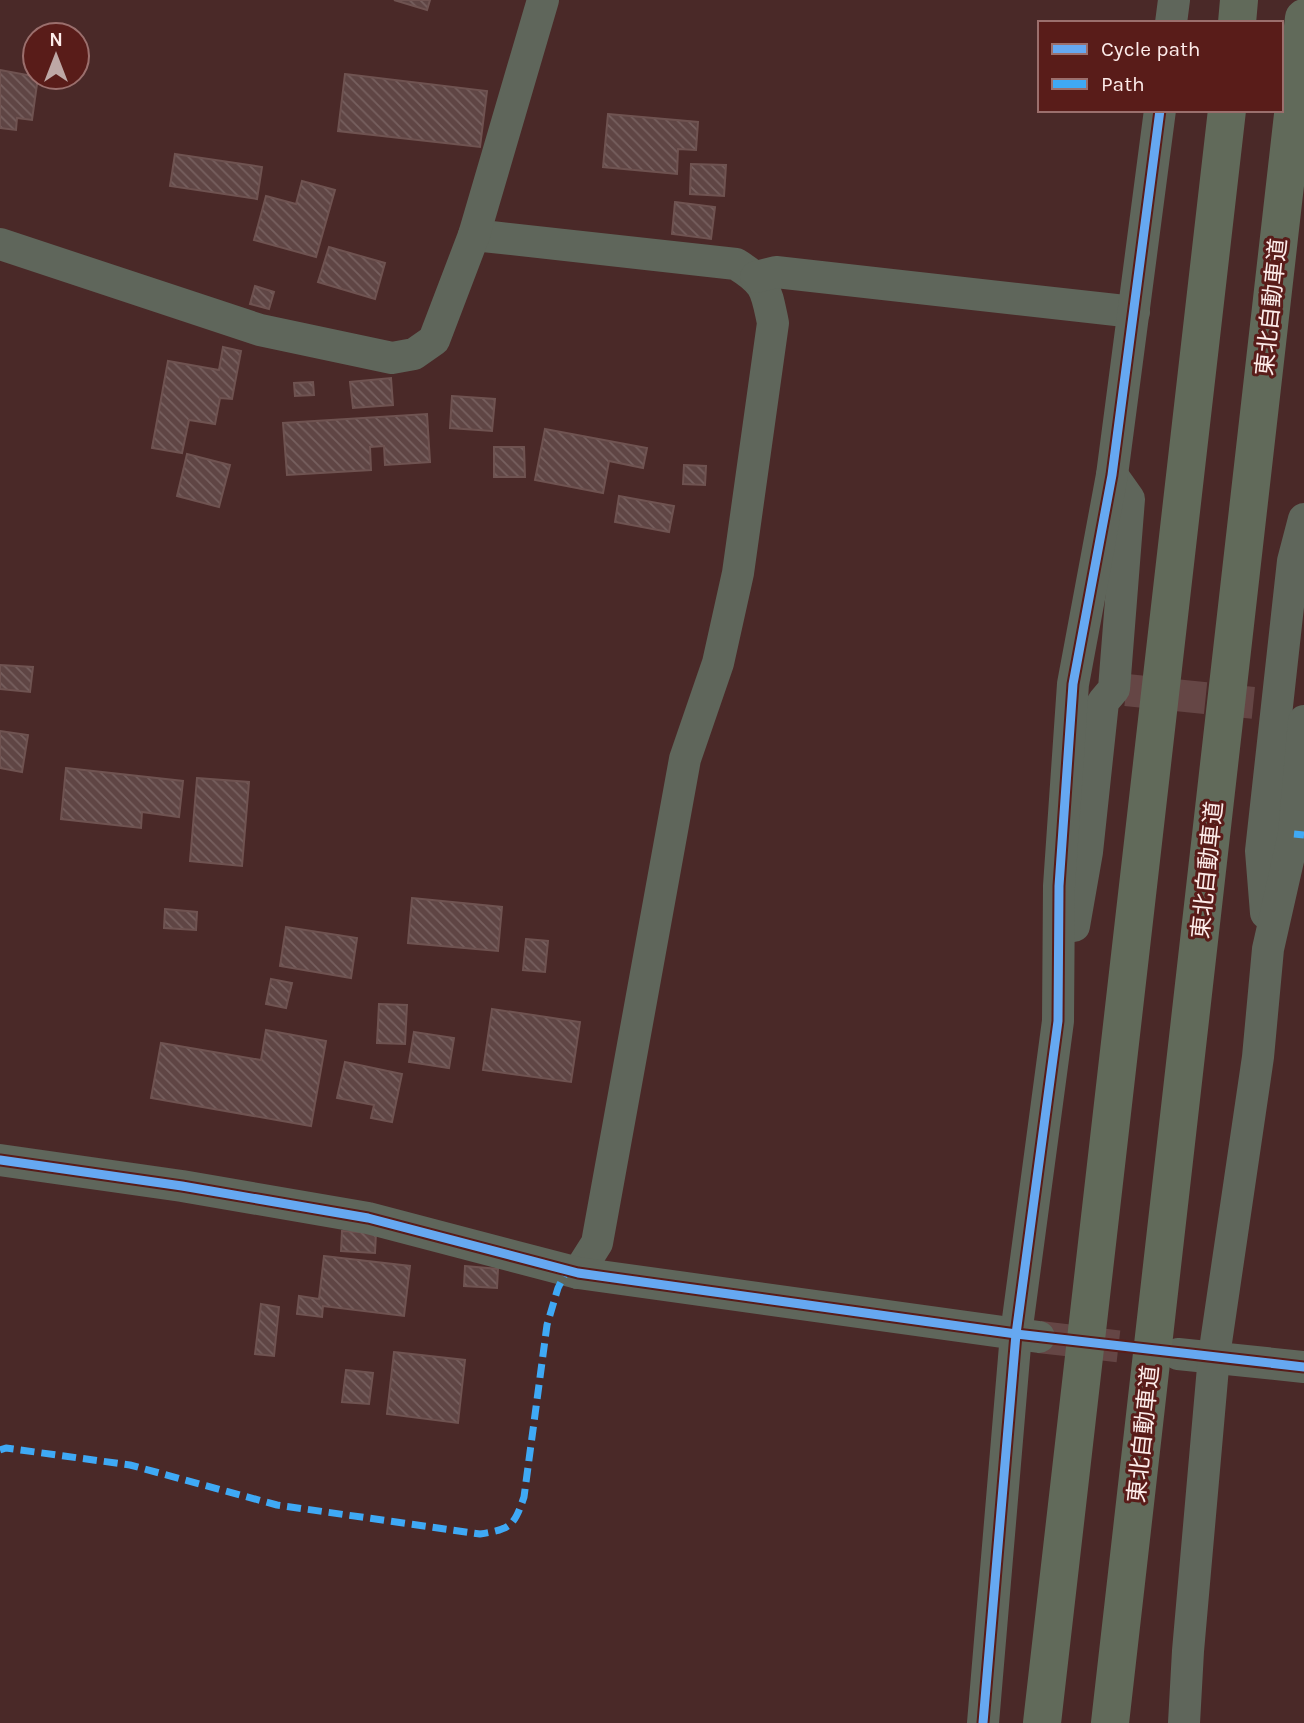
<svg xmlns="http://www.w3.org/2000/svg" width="1304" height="1723" font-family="Karla,'Noto Sans JP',sans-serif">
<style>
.building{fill:url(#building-back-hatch);stroke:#6f5351;stroke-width:2}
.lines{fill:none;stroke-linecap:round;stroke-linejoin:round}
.minor-tunnel{stroke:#654645;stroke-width:32;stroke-dasharray:32 16;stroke-linecap:butt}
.minor{stroke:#5f665b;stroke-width:32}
.highway{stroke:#616a5a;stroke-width:38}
.quiet{stroke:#3fa9f5;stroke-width:7;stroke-dasharray:14 7;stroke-linecap:butt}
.cycleway-casing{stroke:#591c19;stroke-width:13}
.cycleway{stroke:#66a8f1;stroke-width:9}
.labels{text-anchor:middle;stroke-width:6;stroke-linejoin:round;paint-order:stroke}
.street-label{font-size:23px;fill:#fdecea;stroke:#591c19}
</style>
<defs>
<pattern id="building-back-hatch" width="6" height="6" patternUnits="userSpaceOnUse" patternTransform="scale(1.75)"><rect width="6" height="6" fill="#5f4544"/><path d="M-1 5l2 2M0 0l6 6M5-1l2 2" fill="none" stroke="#77605f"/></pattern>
</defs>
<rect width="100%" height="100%" fill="#4a2928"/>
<!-- building -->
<g class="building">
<polygon points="394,0 430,0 427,10"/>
<polygon points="0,70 38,77 32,120 17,118 16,130 0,128"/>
<polygon points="345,74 487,91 480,147 338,131"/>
<polygon points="608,114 698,122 696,150 678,149 677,174 603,167"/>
<polygon points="175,154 262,167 257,199 170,186"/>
<polygon points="691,164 726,165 724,196 690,194"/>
<polygon points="302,181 335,190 316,257 254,240 266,196 296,204"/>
<polygon points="675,202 715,207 711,239 672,234"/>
<polygon points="329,247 385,263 375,299 318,282"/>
<polygon points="255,286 274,292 269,309 250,304"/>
<polygon points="223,347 241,351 232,399 220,398 215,424 189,420 182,453 152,448 168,361 219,370"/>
<polygon points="391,378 393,405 353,408 350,382"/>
<polygon points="313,382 314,395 295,396 294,383"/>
<polygon points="452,396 495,399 492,431 450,428"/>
<polygon points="427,414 430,462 385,465 384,446 370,447 371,470 287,475 283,423"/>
<polygon points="545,429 647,448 643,468 609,461 603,493 535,480"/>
<polygon points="494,447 524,447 525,477 494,477"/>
<polygon points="187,454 230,465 219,507 177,496"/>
<polygon points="684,465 706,466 705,485 683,484"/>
<polygon points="619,496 674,506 669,532 615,522"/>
<polygon points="0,665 33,667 30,692 0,689"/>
<polygon points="0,731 28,735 22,772 0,768"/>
<polygon points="66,768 183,781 179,817 142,812 141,828 61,819"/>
<polygon points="197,778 249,782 242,866 190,861"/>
<polygon points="412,898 502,907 498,951 408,943"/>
<polygon points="165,909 197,912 196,930 164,928"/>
<polygon points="286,927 357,938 351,978 280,966"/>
<polygon points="526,939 548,941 545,972 523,970"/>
<polygon points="271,979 292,983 286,1008 266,1004"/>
<polygon points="379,1004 407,1005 405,1044 377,1043"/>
<polygon points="492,1009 580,1022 571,1082 483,1070"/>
<polygon points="266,1030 326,1041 311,1126 151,1098 161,1043 261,1060"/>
<polygon points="414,1032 454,1038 449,1068 409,1062"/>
<polygon points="345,1062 402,1074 392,1122 371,1118 374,1105 337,1098"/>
<polygon points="342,1231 376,1233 375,1253 341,1251"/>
<polygon points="324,1256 410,1266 404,1316 323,1306 322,1317 297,1314 299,1296 319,1299"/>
<polygon points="465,1266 498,1269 497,1288 464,1286"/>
<polygon points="261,1304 279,1307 274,1356 255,1354"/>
<polygon points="394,1352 465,1360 458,1423 387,1414"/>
<polygon points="346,1370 373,1373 369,1404 342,1402"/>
</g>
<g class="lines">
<!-- minor-tunnel -->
<g class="minor-tunnel">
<polyline points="1126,690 1254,703"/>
<polyline points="1039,1337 1176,1353"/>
</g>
<!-- minor -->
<g class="minor">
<polyline points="1171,23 1174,0"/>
<path d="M474,235L736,264C767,283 766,290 773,323L738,573L718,663L685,759L597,1243L578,1273"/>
<polyline points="0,244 260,330 392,358 414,354 434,340 474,235 543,0"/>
<polyline points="756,277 776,272 1134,312"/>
<polyline points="1266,913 1261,851 1293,561 1304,519"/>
<polyline points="1074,926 1087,852 1103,702 1114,689 1129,499 1112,475"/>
<polyline points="0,1160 182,1186 368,1218 578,1273 1039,1337"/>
<polyline points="1178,1354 1304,1367"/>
<polyline points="983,1723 1016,1334 1058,1021 1059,886 1073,684 1112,475 1160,110"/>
<polyline points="1184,1723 1188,1651 1214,1356 1258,1057 1268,949 1294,834 1304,721"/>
</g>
<!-- highway -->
<g class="highway">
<polyline points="1237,23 1239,0"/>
<polyline points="1042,1723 1227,110"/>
<polyline points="1110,1723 1304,18"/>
</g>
<!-- quiet -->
<g class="quiet">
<polyline points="1294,834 1304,835"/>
<path d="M0,1450L6,1448L130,1465L277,1505L480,1534C511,1529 514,1526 524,1497L547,1325L558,1288L567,1270"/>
</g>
<defs>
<g id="cycleway">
<polyline points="0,1160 182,1186 368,1218 578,1273 1016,1334 1304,1367"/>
<polyline points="983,1723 1016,1334 1058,1021 1059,886 1073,684 1112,475 1160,110"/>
</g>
</defs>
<!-- cycleway casing -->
<use href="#cycleway" class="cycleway-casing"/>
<!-- cycleway -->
<use href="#cycleway" class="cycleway"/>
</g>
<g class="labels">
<!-- street labels -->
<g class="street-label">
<text transform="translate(1271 307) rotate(-84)" y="8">東北自動車道</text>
<text transform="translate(1207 870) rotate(-84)" y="8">東北自動車道</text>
<text transform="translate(1143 1434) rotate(-84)" y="8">東北自動車道</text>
</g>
</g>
<!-- legend -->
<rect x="1038" y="21" width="245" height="91" fill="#591c19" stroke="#9b6f6d" stroke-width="2"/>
<rect x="1052" y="44" width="35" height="10" fill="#66a8f1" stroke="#9b6f6d" stroke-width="2"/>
<text x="1101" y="56" font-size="21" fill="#fdecea">Cycle path</text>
<rect x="1052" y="79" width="35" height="10" fill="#3fa9f5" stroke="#9b6f6d" stroke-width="2"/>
<text x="1101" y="91" font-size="21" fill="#fdecea">Path</text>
<!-- north arrow -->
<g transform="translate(56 56)"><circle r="33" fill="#591c19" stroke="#9b6f6d" stroke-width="2"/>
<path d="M0-5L12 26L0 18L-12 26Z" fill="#bea8a6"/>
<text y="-10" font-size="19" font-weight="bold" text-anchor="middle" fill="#fdecea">N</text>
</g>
</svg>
